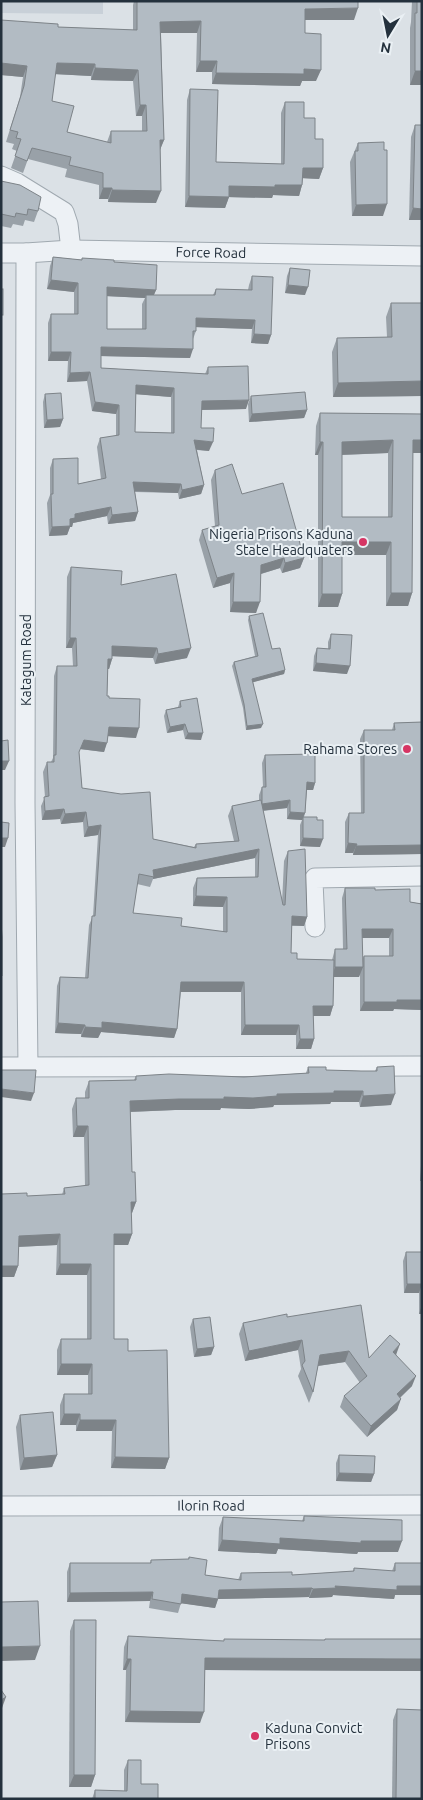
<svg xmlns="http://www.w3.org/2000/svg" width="423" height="1800" font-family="Ubuntu,sans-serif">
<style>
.built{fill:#c8d0d8}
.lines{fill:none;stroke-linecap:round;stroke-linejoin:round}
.street-casing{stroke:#a0a9b0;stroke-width:21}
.street{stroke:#edf1f5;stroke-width:19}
.wall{fill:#99a1a8;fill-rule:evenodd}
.shaded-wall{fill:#7d8388}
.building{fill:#b2bbc3;stroke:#7d8388;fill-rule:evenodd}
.poi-dot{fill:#d63564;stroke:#eaf0f4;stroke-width:2}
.labels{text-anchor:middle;stroke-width:4;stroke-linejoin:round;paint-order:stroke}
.street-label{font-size:14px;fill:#24313d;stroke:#eaf0f4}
.poi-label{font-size:14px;fill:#24313d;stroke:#eaf0f4;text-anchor:end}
</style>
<rect width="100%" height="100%" fill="#dbe1e6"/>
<!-- built -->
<polygon class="built" points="1,1 103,1 103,14 1,13"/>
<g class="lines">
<defs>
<g id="street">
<polyline points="1,176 17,183 64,212 68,224 71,250"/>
<path id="s1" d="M1,253H26L71,250L422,256"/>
<polyline points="26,253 25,803 28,1067"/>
<polyline points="315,927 313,881 315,878 422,876"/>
<polyline points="1,1067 422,1066"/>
<path id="s2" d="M1,1506L422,1505"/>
</g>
</defs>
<!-- street casing -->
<use href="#street" class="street-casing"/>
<!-- street -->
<use href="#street" class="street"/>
</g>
<!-- wall -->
<g class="wall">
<path d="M134,1H137L354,20H305V33L316,81H302L300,86L212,84V72H196L197,33H161L164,140L160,150L156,203L108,202V199H99V185L65,177L67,169L28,159L23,173L11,168L17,151L12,149L14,144L6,142L20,97L23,77L1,75V20L58,27L133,30V5ZM55,74L91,76V80L133,81L136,116H142V131H111L107,142L67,132L52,101Z"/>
<polygon points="412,1 422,1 422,85 410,85 410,28 411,22"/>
<polygon points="190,89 216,162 281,164 281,113 285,102 304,118 315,139 323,168 319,179 303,178 302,185 299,196 273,195 272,198 229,197 225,208 185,207 187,100"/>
<polygon points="415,125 422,125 422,220 409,220 411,137"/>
<polygon points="358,143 383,216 352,216 350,162"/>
<polygon points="1,181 38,211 34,222 25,220 23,226 13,224 11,228 1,226"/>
<path d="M53,257L82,260V258L114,262L156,290L154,295H213L216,289L248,290L249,285L252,276L271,335L268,344L251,343L252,329L196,327V331L193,339L190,358L101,356V368L205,374L208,367L246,409L201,410V428L209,451L197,450L204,485L201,494L179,499L178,493L135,492L138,512L135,521L108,524L107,516L73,523L72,527H70L67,535L49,536L47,503L50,495V468L53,459L78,484L101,479L97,447L100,438L116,436V414L92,411L87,381L67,382L68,361H48V323L51,314H74V292L47,289L50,266ZM107,296L145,298L142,304V329H107ZM136,394L171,397V433L135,432Z"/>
<polygon points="290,268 305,295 285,293 287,276"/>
<polygon points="391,303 422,303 422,396 333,397 332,352 337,338 387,337 386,317"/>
<polygon points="45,394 63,419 60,427 44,428 43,402"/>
<polygon points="251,396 307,410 304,418 249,422 248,404"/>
<path d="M320,413L422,414V453H413L412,593L408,606H386V555H342V594L338,607H318V455H315L316,426ZM388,453V517H342V455Z"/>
<polygon points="215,470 242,494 304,558 300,568 282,573 280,568 261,574 256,613 230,612 230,583 213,588 199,540 202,530 215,526 211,480"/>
<path d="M71,567L121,585L187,658L155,664L153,658L112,656V659L109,669H108L107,696L136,738L108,736L104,752L80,749L79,752L82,788L153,839L194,847L196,844L234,841L228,816L232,806L259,801V795L262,787H263L262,763L265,755L315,783L313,790H307L305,813L304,817L320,847L300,846V825L302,820L287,819V808L263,811L282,903L284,861L288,851L307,917L304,926H292L291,953L297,959L332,960L335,949H343L342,898L345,888L375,890L410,902L422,904V1010L394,1009L393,1011H360V973L359,977H334L333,1006L330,1016H313L314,1039L311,1049H296V1035H241V992H181L177,1029L174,1038L101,1032L98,1038L81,1037V1034L55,1033L57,986L60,977L85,978L89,925L93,916L98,835L84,837L83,822L61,824L60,819L42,820L41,806L45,797L43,772L47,762H51L53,758L54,676L57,666H73L72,648H66L67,577ZM255,858V877L197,878L193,888V906L223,907V932L181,926L133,913L137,884L150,887L153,879ZM362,938H389V956H364L362,959Z"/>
<polygon points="249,616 285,670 284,674 253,682 261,728 246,730 243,708 232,666 234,662 255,656 248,620"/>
<polygon points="331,634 347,674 313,671 314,656 317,648 328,649 328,642"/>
<polygon points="180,701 201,740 185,739 183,730 167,733 164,716 166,710 178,707"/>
<polygon points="422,722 422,854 353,855 353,853 345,853 345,822 349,813 361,813 360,739 364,730 392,730 394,723"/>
<polygon points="308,1067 326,1070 361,1071 375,1071 377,1067 391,1105 360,1107 359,1102 331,1102 330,1104 274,1105 273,1107 249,1109 221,1108 220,1110 175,1110 130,1112 132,1172 136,1202 132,1213 131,1213 132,1234 128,1245 114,1245 114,1339 128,1351 169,1458 165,1469 111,1468 112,1431 76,1431 76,1425 60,1425 60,1405 64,1394 88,1394 88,1375 57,1375 57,1350 61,1339 87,1339 87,1275 56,1275 57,1245 18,1247 18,1266 14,1277 1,1277 1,1194 27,1196 62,1195 64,1188 85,1186 84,1137 73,1137 72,1109 76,1098 85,1098 85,1092 89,1081 134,1080 136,1076 244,1077 306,1073"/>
<polygon points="422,1163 422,1181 420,1181 421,1166"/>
<polygon points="406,1252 422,1252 422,1350 421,1350 421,1314 419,1314 419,1293 404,1293 403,1261"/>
<polygon points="287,1317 369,1358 396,1354 412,1386 400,1398 397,1410 367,1437 340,1407 344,1396 360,1383 345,1362 318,1366 313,1392 309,1403 298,1376 301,1369 298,1350 245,1361 239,1334 243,1323"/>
<polygon points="193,1319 214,1347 211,1355 194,1357 190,1327"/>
<polygon points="20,1415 57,1455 52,1467 20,1470 16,1427"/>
<polygon points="339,1455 374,1474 371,1482 336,1481 336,1463"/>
<polygon points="304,1516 398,1552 358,1552 357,1554 278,1549 276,1554 218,1551 219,1528 223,1517 302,1521"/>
<polygon points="189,1557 205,1575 238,1580 241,1573 292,1575 353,1571 354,1568 392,1571 395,1563 395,1595 394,1599 333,1595 332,1597 309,1598 309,1597 218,1599 215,1608 181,1603 178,1613 149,1608 150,1601 67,1602 67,1572 70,1563 150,1563 151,1560 188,1559"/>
<polygon points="74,1620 95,1775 91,1787 69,1787 70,1631"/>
<polygon points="128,1636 224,1641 324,1640 325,1639 422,1671 205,1670 200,1723 125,1722 126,1670 123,1670 124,1647"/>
<polygon points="397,1709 422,1799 392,1799 393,1720"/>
<polygon points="128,1760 141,1784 158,1799 92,1799 95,1790 124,1791 124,1770"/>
</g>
<!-- shaded-wall -->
<g class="shaded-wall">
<polygon points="358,8 354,20 301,20 305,9"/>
<polygon points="201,21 197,33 156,33 160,22"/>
<polygon points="200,61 217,61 212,72 196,72"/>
<polygon points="1,63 27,66 23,77 1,75"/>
<polygon points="57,63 95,64 91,76 53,74"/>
<polygon points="95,68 138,70 133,81 91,80"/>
<polygon points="304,69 321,70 316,81 302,81 300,86 212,84 216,73"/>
<polygon points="415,71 422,71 422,85 410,85"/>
<polygon points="140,105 146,105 142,116 136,116"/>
<polygon points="160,140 164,140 159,152"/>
<polygon points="303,168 323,168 319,179 299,178"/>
<polygon points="275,185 302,185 299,196 273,195 272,198 225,197 229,186"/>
<polygon points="103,188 112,188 108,199 99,199"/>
<polygon points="112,190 161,191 156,203 108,202"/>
<polygon points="189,196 229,197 225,208 185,207"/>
<polygon points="387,204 383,216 352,216 356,205"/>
<polygon points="413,208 422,209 422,220 409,220"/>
<polygon points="51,280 78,283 74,292 47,289"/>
<polygon points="288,285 308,287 305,295 285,293"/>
<polygon points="107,287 156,290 152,299 146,295 145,298 104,296"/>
<polygon points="196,318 255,320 252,329 193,327"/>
<polygon points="254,334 271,335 268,344 251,343"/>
<polygon points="101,347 193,349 190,358 98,356"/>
<polygon points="51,352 71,352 68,361 48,361"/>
<polygon points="90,372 87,381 67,382 70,373"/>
<polygon points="422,381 422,396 333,397 338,383"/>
<polygon points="136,385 174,388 171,397 133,394"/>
<polygon points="249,400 246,409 198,410 202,401"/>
<polygon points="95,402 119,405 116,414 92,411"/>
<polygon points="307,410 304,418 249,422 252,414"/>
<polygon points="63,419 60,427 44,428 47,420"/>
<polygon points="194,440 213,442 209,451 191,449"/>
<polygon points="393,440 388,453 337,455 342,442"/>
<polygon points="413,440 422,440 422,453 408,453"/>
<polygon points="320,442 323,442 318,455 315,455"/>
<polygon points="133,482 181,484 178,493 130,491"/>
<polygon points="204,485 201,494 179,499 182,490"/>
<polygon points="111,507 107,516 73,523 72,527 70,527 67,535 49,536 52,527 70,519 75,514"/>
<polygon points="138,512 135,521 108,524 112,515"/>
<polygon points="342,542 391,542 386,555 338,555"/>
<polygon points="284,558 280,568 257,575 261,565"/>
<polygon points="304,558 300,568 282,573 285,563"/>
<polygon points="234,573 230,583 213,588 217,578"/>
<polygon points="391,593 412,593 408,606 386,606"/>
<polygon points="322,594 342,594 338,607 318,607"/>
<polygon points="233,602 260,602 256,613 230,612"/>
<polygon points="70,638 76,638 72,648 66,648"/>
<polygon points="112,646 157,648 153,658 108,656"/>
<polygon points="191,648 187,658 155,664 158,654"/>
<polygon points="108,659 112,659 109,669 104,669"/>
<polygon points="316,663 350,666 347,674 313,671"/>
<polygon points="285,670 284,674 250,683 252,679"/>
<polygon points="185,724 183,730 167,733 170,727"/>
<polygon points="263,724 261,728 246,730 247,726"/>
<polygon points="109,727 139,728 136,738 106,736"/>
<polygon points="188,733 203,733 201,740 185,739"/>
<polygon points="84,740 107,743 104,752 80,749"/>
<polygon points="1,761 9,761 5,770 1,770"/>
<polygon points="307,782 315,783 313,790 304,790"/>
<polygon points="290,800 287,808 259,811 262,804"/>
<polygon points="64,809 60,819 42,820 45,811"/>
<polygon points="86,812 83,822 61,824 65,814"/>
<polygon points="290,812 305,813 302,820 287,819"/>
<polygon points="101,825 98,835 84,837 88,827"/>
<polygon points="1,838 8,838 5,847 1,847"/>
<polygon points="303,838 323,839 320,847 300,846"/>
<polygon points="348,843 357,844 353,853 345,853"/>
<polygon points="422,845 422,854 353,855 356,846"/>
<polygon points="259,849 255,858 153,879 153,870"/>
<polygon points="196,896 227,897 223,907 193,906"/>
<polygon points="292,916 307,917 304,926 288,925"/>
<polygon points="362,929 393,929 389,938 358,938"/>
<polygon points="335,967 363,967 359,977 332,977"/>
<polygon points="181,982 244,982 241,992 178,992"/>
<polygon points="397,1000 422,1000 422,1010 394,1009 393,1011 360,1011 364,1002"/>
<polygon points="313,1006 333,1006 330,1016 310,1016"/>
<polygon points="102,1022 177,1029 174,1038 101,1032 98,1038 81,1037 85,1027"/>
<polygon points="58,1023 85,1025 81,1034 55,1033"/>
<polygon points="245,1025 299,1025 296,1035 241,1035"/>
<polygon points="300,1039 314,1039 311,1049 296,1049"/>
<polygon points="1,1089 34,1093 31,1101 1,1097"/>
<polygon points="334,1091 363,1091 359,1102 331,1102 330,1104 274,1105 273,1107 249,1109 221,1108 220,1110 175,1110 126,1112 130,1101 277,1094"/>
<polygon points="395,1094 391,1105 360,1107 363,1096"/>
<polygon points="77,1126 88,1126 84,1137 73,1137"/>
<polygon points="131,1202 136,1202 132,1213 127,1213"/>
<polygon points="60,1234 57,1245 15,1247 19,1236"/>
<polygon points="114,1234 132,1234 128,1245 111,1245"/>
<polygon points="60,1264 91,1264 87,1275 56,1275"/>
<polygon points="1,1266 18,1266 14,1277 1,1277"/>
<polygon points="407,1284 422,1284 419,1293 404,1293"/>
<polygon points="422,1305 422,1313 421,1314 419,1314"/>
<polygon points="302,1340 298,1350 245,1361 249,1351"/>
<polygon points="400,1344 396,1355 393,1352"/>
<polygon points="214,1347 211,1355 194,1357 197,1349"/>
<polygon points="349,1351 345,1362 317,1366 320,1355"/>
<polygon points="61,1364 92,1364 88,1375 57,1375"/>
<polygon points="416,1376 412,1386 393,1404 397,1394"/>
<polygon points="401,1399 397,1410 367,1437 371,1426"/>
<polygon points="64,1414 80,1414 76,1425 60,1425"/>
<polygon points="80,1420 116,1420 112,1431 76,1431"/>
<polygon points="57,1455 52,1467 20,1470 24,1458"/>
<polygon points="115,1457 169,1458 165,1469 111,1468"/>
<polygon points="339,1473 374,1474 371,1482 336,1481"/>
<polygon points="280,1538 361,1541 402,1541 398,1552 358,1552 357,1554 278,1549 276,1554 218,1551 222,1540"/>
<polygon points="335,1586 422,1586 422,1595 395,1595 394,1599 333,1595 332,1597 309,1598 313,1589"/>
<polygon points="312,1588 309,1597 218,1599 215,1608 179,1603 182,1594 219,1590"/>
<polygon points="153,1592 150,1601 67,1602 70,1593"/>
<polygon points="40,1646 35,1660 1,1661 1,1647"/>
<polygon points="205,1658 422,1659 422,1671 201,1670"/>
<polygon points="127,1659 131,1659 126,1670 123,1670"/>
<polygon points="6,1697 2,1708 1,1709 1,1700"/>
<polygon points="130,1711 204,1712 200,1723 125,1722"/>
<polygon points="74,1775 95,1775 91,1787 69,1787"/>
</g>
<!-- building -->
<g class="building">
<path d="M137,1H358V8L305,9V33L321,34V70L304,69V74L216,73L217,61H200L201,21L160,22L164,140H160L161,191L112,190V188H103V173L69,165L71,157L32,148L27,161L15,156L21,139L16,138L18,132L10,130L24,86L27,66L1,63V20L58,24V27L137,30ZM57,63L95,64V68L138,70L140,105H146L147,131H111V143L67,132L74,106L52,101Z"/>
<polygon points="417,1 422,1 422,71 415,71 415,13 417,13"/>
<polygon points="190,89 218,90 216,162 284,164 285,102 304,102 304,118 315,118 315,139 323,139 323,168 303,168 302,185 275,185 275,187 229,186 229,197 189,196"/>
<polygon points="415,125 422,125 422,209 413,208"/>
<polygon points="384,142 384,150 387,150 387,204 356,205 355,151 358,151 358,143"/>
<polygon points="1,181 20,185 41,197 38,211 28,209 27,215 16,213 15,217 1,214"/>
<path d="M53,257L82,260V258L114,260V262L157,265L156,290L107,287V329H146V295H215L216,289L252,290V276L273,277L271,335L254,334L255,320L196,318V331H193V349L101,347V368L208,374V367L248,366L249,400L202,401L201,428H214L213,442L194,440L204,485L182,490L181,484L133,482L138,512L112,515L111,507L75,514V518L70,519V526L52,527L51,494H53V459L78,458V484L106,478L100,438L119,435V405L95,402L90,372L70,373L71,352H51V314H78V283L51,280ZM136,385L174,388V433L135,432Z"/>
<polygon points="290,268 310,270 308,287 288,285"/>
<rect x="1" y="289" width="2" height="26"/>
<polygon points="391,303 422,303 422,381 338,383 337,338 392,337"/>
<polygon points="305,392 307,410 252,414 251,396"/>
<polygon points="61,393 63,419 47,420 45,394"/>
<path d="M320,413L422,414V440H413L412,593H391V542H342V594H322L323,442H320ZM393,440L392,517H342V442Z"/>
<polygon points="232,464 242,494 283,483 304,558 285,563 284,558 261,565 260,602 233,602 234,573 217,578 202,530 219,525 215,470"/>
<path d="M71,567L122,571L121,585L176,574L191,648L158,654L157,648L112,646V659H108L107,696H109V698L140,699L139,728L109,727L107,743L84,740L79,752L82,788L121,794L150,792L153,839L196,848V844L239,841L232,806L261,800L283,905H285L288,851L305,849L307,917L292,916L291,953H297V959L334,960L333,1006H313L314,1039H300L299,1025H245L244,982H181L177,1029L102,1022V1028L85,1027V1025L58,1023L60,977L88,978L92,916H95L101,825L88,827L86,812L65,814L64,809L45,811L44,797L49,796L47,762H54V755H56L57,666H77L76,638H70ZM259,849L258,877L197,878L196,896L227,897V932L181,926L182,918L133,913L139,874L154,877L153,870Z"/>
<polygon points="263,613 272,649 280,648 285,670 252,679 263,724 247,726 244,704 234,662 258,656 249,616"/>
<polygon points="331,634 352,635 350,666 316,663 317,648 330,649"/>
<polygon points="197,698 203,733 188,733 185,724 170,727 166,710 181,707 180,701"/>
<polygon points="422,722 422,845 356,846 357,844 348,843 349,813 364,813 364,730 395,730 394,723"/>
<polygon points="8,740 9,761 1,761 1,741"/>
<polygon points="315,754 315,783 307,782 305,813 290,812 290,800 262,804 262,787 266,787 265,755"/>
<polygon points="303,817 317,817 317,820 323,820 323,839 303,838"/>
<polygon points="1,822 9,823 8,838 1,838"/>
<polygon points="345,888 375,888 375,890 410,889 410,902 422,904 422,1000 397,1000 397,1002 364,1002 364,956 393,956 393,929 362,929 363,967 335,967 335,949 347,949"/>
<polygon points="1,922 2,937 2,976 1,976"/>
<polygon points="394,1066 395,1094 363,1096 363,1091 334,1091 334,1093 277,1094 277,1096 253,1098 224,1097 224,1099 179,1099 130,1101 132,1172 135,1172 136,1202 131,1202 132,1234 114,1234 114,1339 128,1339 128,1351 167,1350 169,1458 115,1457 116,1420 80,1420 80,1414 64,1414 64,1394 92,1394 92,1364 61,1364 61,1339 91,1339 91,1264 60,1264 60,1234 19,1236 18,1266 1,1266 1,1194 27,1193 27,1196 65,1194 64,1188 89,1185 88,1126 77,1126 76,1098 89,1098 89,1081 136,1080 136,1076 169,1074 244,1077 309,1073 308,1067 326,1067 326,1070 361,1071 377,1071 377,1067"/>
<polygon points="1,1070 36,1070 34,1093 1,1089"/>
<polygon points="406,1252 422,1252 422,1284 407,1284"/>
<polygon points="361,1305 369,1358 390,1335 400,1344 393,1352 416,1376 397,1394 401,1399 371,1426 344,1396 367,1376 349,1351 320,1355 313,1392 302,1365 305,1361 302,1340 249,1351 243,1323 287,1314 287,1317"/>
<polygon points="210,1317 214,1347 197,1349 193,1319"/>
<polygon points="53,1412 57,1455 24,1458 20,1415"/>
<polygon points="339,1455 375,1456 374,1474 339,1473"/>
<polygon points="304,1516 402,1520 402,1541 361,1541 361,1543 280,1538 280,1544 222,1540 223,1517 304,1521"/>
<polygon points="189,1557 207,1560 205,1575 241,1580 241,1573 292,1572 292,1575 354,1571 354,1568 395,1571 395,1563 422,1563 422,1586 397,1586 397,1590 335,1586 336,1588 313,1589 312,1588 219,1590 218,1599 182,1594 181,1604 152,1599 153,1592 70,1593 70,1563 151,1563 151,1560 189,1559"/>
<polygon points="38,1601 40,1646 1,1647 1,1602"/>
<polygon points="74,1620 96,1620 95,1775 74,1775"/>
<polygon points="128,1636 224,1641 224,1639 325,1640 325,1639 422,1639 422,1659 205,1658 204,1712 130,1711 131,1659 127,1659"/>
<polygon points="1,1690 6,1697 1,1700"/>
<polygon points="397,1709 422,1710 422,1799 396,1799"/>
<polygon points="128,1760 141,1760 141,1784 158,1784 158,1799 95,1799 95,1790 127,1791"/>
</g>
<!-- markers -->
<g class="poi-dot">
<circle cx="363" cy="542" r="5"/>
<circle cx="407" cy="749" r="5"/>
<circle cx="255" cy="1736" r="5"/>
</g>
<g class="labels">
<!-- street labels -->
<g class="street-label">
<text dy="5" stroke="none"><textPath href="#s1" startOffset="210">Force Road</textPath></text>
<text transform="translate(26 660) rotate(-90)" y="5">Katagum Road</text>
<text dy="5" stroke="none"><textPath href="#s2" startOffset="210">Ilorin Road</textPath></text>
</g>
<!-- poi labels -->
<g class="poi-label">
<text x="353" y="539">Nigeria Prisons Kaduna<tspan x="353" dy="16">State Headquaters</tspan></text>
<text x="397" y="754">Rahama Stores</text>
<text x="265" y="1733" text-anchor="start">Kaduna Convict<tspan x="265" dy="16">Prisons</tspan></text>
</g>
</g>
<!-- border -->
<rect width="423" height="1800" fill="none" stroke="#24313d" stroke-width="5"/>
<!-- north arrow -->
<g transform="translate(388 35) rotate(190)" stroke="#eaf0f4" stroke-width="4" paint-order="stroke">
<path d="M0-4L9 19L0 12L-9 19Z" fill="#24313d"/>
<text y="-8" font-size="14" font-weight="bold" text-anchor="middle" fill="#24313d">N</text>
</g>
</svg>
